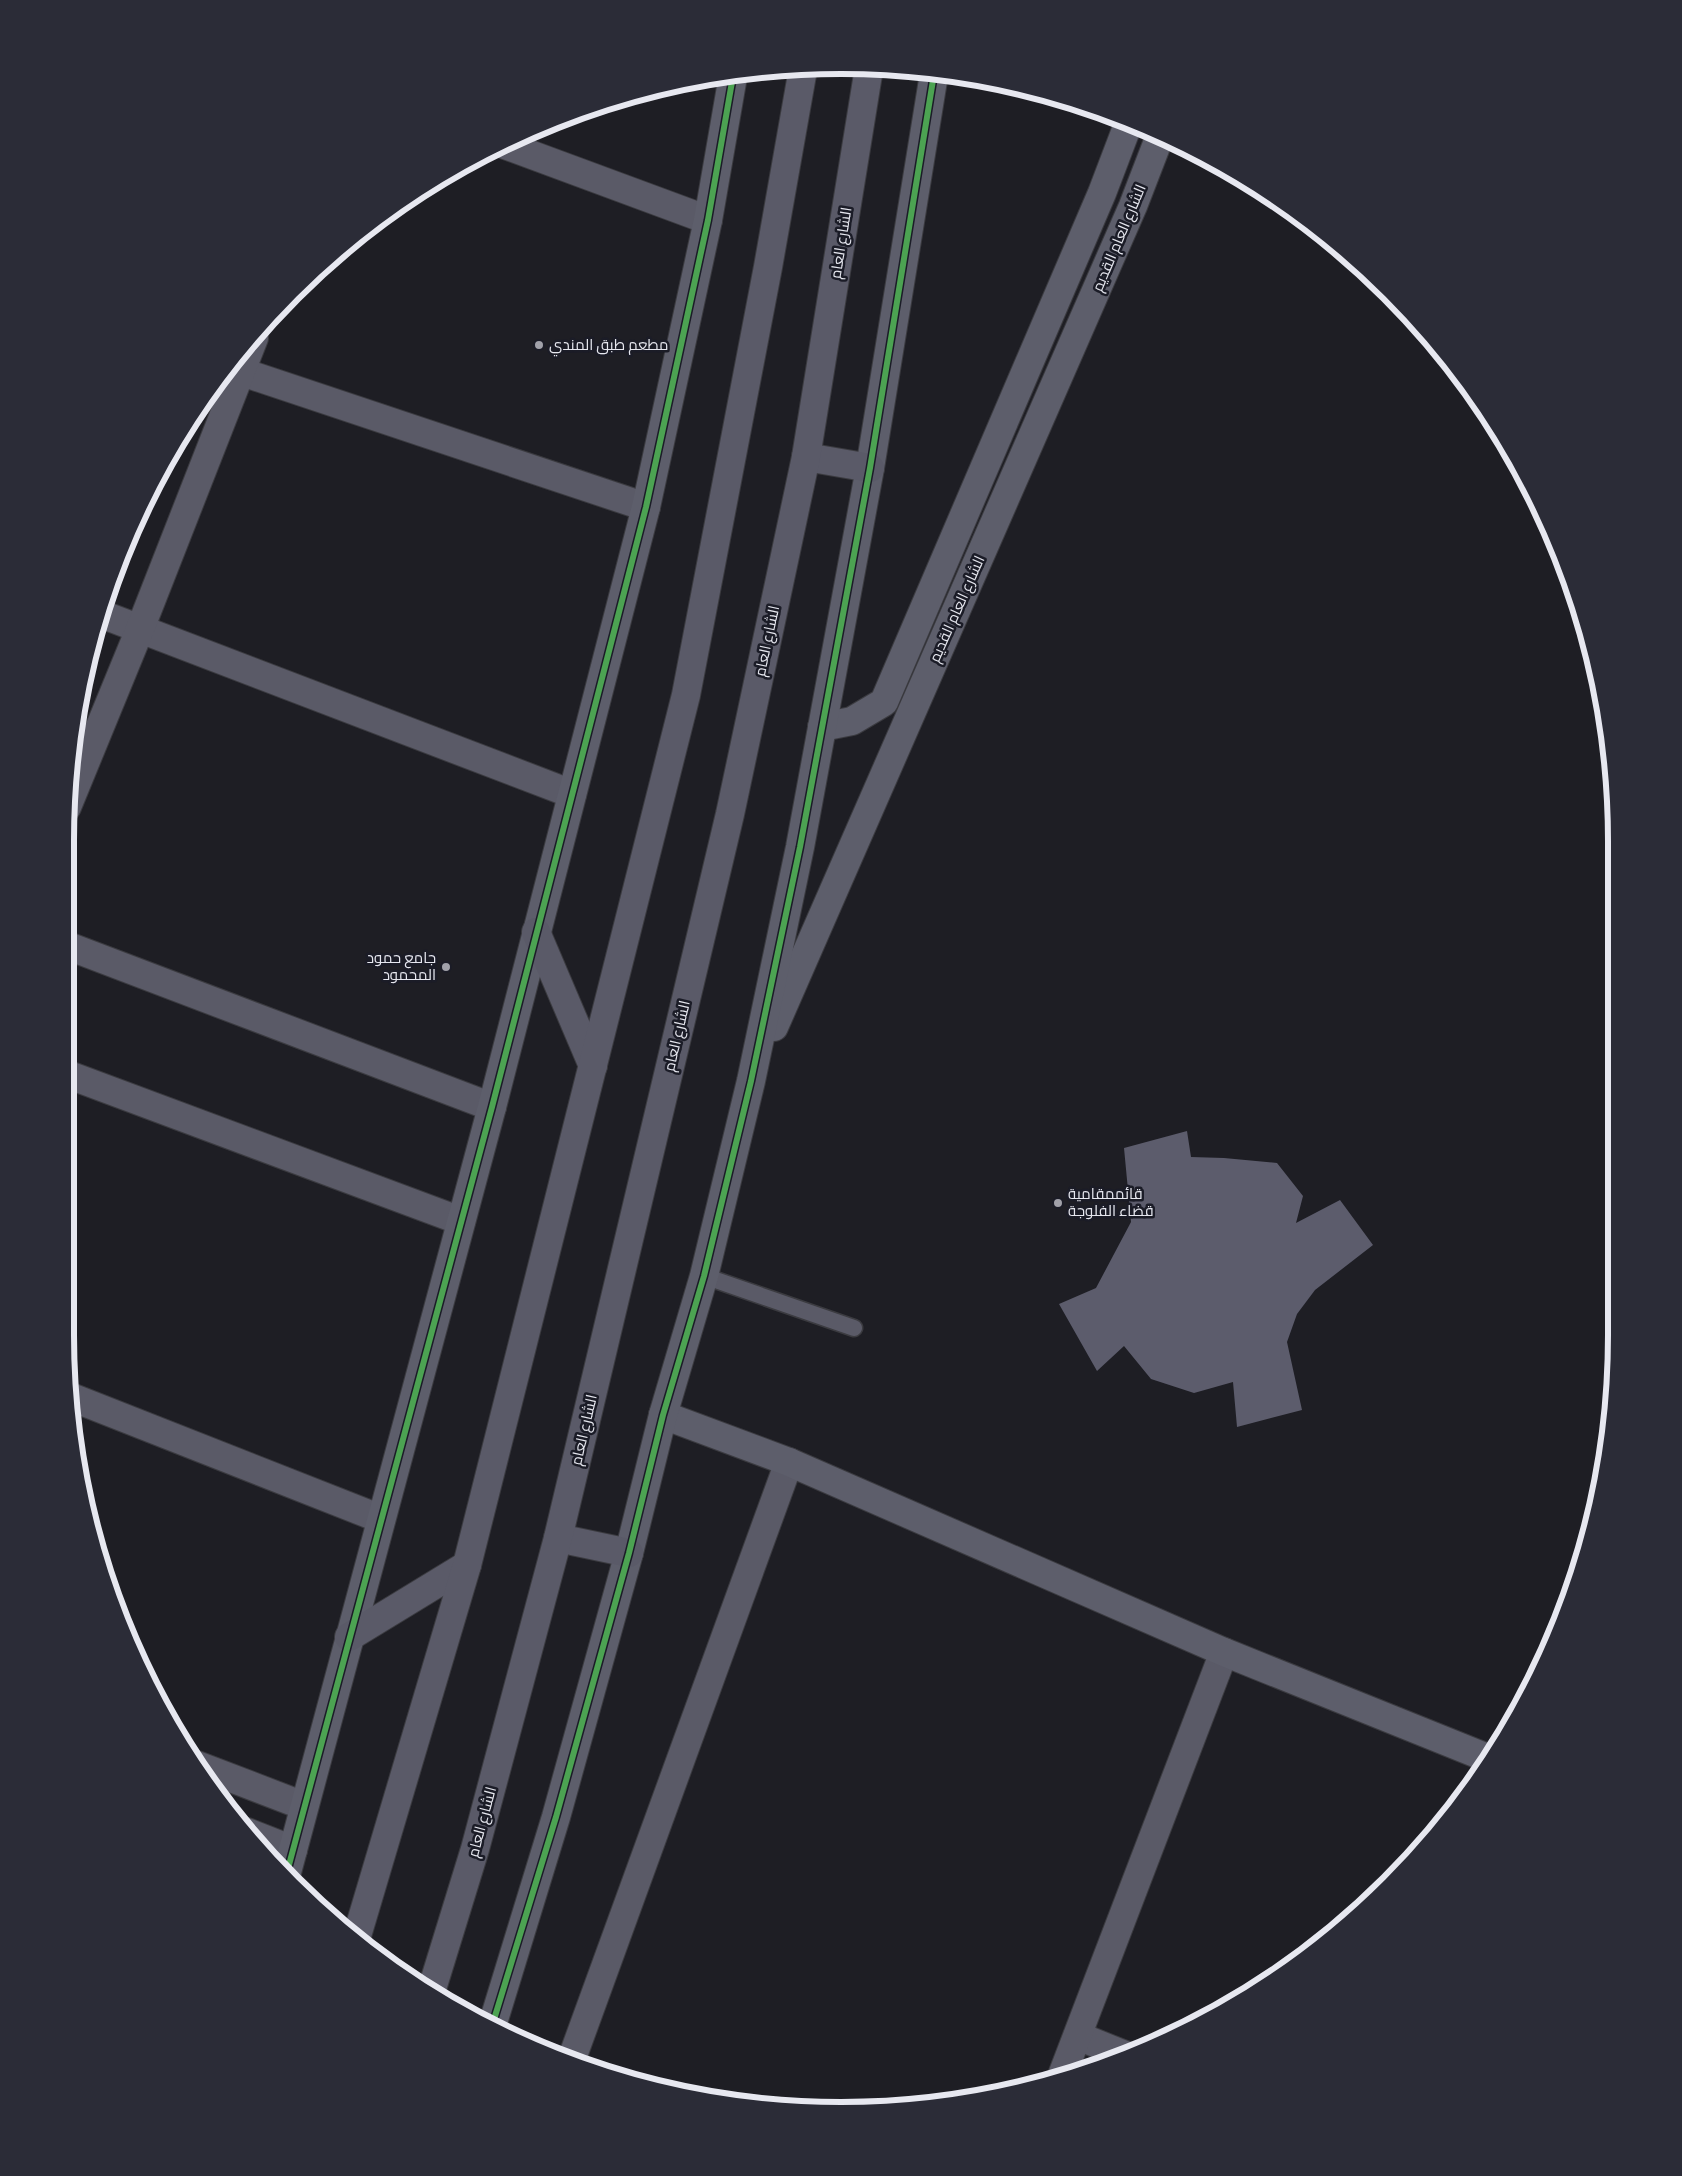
<svg xmlns="http://www.w3.org/2000/svg" width="1682" height="2176" font-family="'Source Sans 3',Cairo,sans-serif">
<style>
.building{fill:#5c5c6c}
.lines{fill:none;stroke-linecap:round;stroke-linejoin:round}
.lane-casing{stroke:#3b3b40;stroke-width:19}
.street-casing{stroke:#3b3b40;stroke-width:30}
.secondary-casing{stroke:#3b3b40;stroke-width:30}
.primary-casing{stroke:#3b3b40;stroke-width:30}
.lane{stroke:#5a5a67;stroke-width:16}
.street{stroke:#5a5a67;stroke-width:28}
.secondary{stroke:#5d5e6b;stroke-width:28}
.primary{stroke:#5a5a68;stroke-width:28}
.cycleway-casing{stroke:#1b1c27;stroke-width:9}
.cycleway{stroke:#4ca352;stroke-width:6}
.poi-dot{fill:#a1a1a9;stroke:#1b1c27;stroke-width:2}
.labels{text-anchor:middle;stroke-width:5;stroke-linejoin:round;paint-order:stroke}
.street-label{font-size:15px;fill:#e7e8f0;stroke:#1b1c27}
.poi-label{font-size:15px;fill:#e7e8f0;stroke:#1b1c27;text-anchor:start}
.rim{fill:none;stroke:#e7e8f0;stroke-width:6}
</style>
<rect width="100%" height="100%" fill="#1e1e24"/>
<!-- building -->
<polygon class="building" points="1187,1131 1191,1157 1224,1158 1277,1163 1303,1196 1296,1223 1340,1200 1373,1245 1315,1290 1297,1314 1287,1342 1302,1410 1237,1427 1233,1382 1194,1393 1151,1379 1124,1346 1097,1371 1059,1304 1096,1288 1131,1222 1124,1148"/>
<g class="lines">
<defs>
<polyline id="lane" points="704,1276 854,1328"/>
<g id="street">
<polyline points="505,145 708,220"/>
<polyline points="227,367 646,507"/>
<polyline points="101,614 572,794"/>
<polyline points="67,807 140,629 254,338"/>
<polyline points="68,946 492,1107"/>
<polyline points="69,1075 461,1221"/>
<polyline points="71,1397 381,1519"/>
<polyline points="197,1765 304,1806"/>
<polyline points="247,1832 293,1850"/>
<polyline points="1078,2036 1125,2055"/>
<polyline points="571,2061 789,1462"/>
<polyline points="1061,2078 1224,1652"/>
</g>
<g id="secondary">
<polyline points="822,727 852,721 884,702 1102,193 1129,122"/>
<polyline points="774,1027 1133,206 1160,136"/>
<polyline points="663,1415 789,1462 1224,1652 1490,1759"/>
<polyline points="286,1876 492,1107 646,507 708,220 733,76"/>
<polyline points="492,2026 556,1817 629,1553 663,1415 704,1276 751,1081 800,847 870,468 934,74"/>
</g>
<g id="primary">
<polyline points="806,457 870,468"/>
<polyline points="536,932 593,1066"/>
<polyline points="558,1538 629,1553"/>
<polyline points="349,1637 467,1565"/>
<polyline points="356,1939 467,1565 686,695 768,267 803,69"/>
<polyline points="431,1992 475,1849 558,1538 730,814 806,457 869,68"/>
</g>
</defs>
<!-- lane casing -->
<use href="#lane" class="lane-casing"/>
<!-- street casing -->
<use href="#street" class="street-casing"/>
<!-- secondary casing -->
<use href="#secondary" class="secondary-casing"/>
<!-- primary casing -->
<use href="#primary" class="primary-casing"/>
<!-- lane -->
<use href="#lane" class="lane"/>
<!-- street -->
<use href="#street" class="street"/>
<!-- secondary -->
<use href="#secondary" class="secondary"/>
<!-- primary -->
<use href="#primary" class="primary"/>
<defs>
<g id="cycleway">
<polyline points="286,1876 492,1107 646,507 708,220 733,76"/>
<polyline points="492,2026 556,1817 629,1553 663,1415 704,1276 751,1081 800,847 870,468 934,74"/>
</g>
</defs>
<!-- cycleway casing -->
<use href="#cycleway" class="cycleway-casing"/>
<!-- cycleway -->
<use href="#cycleway" class="cycleway"/>
</g>
<!-- markers -->
<g class="poi-dot">
<circle cx="539" cy="345" r="5"/>
<circle cx="446" cy="967" r="5"/>
<circle cx="1058" cy="1203" r="5"/>
</g>
<g class="labels">
<!-- street labels -->
<g class="street-label">
<text transform="translate(1119 238) rotate(-67)" y="5">الشارع العام القديم</text>
<text transform="translate(841 243) rotate(-81)" y="5">الشارع العام</text>
<text transform="translate(957 609) rotate(-66)" y="5">الشارع العام القديم</text>
<text transform="translate(767 641) rotate(-78)" y="5">الشارع العام</text>
<text transform="translate(677 1036) rotate(-77)" y="5">الشارع العام</text>
<text transform="translate(584 1430) rotate(-77)" y="5">الشارع العام</text>
<text transform="translate(482 1822) rotate(-75)" y="5">الشارع العام</text>
</g>
<!-- poi labels -->
<g class="poi-label">
<text x="549" y="350">مطعم طبق المندي</text>
<text x="436" y="963" text-anchor="end">جامع حمود<tspan x="436" dy="17">المحمود</tspan></text>
<text x="1068" y="1199">قائممقامية<tspan x="1068" dy="17">قضاء الفلوجة</tspan></text>
</g>
</g>
<!-- crop -->
<path d="M0 0H1682V2176H0ZM841 74H841A767 767 0 0 1 1608 841V1335A767 767 0 0 1 841 2102H841A767 767 0 0 1 74 1335V841A767 767 0 0 1 841 74Z" fill="#2b2c37" fill-rule="evenodd"/>
<path class="rim" d="M841 74H841A767 767 0 0 1 1608 841V1335A767 767 0 0 1 841 2102H841A767 767 0 0 1 74 1335V841A767 767 0 0 1 841 74Z"/>
</svg>
